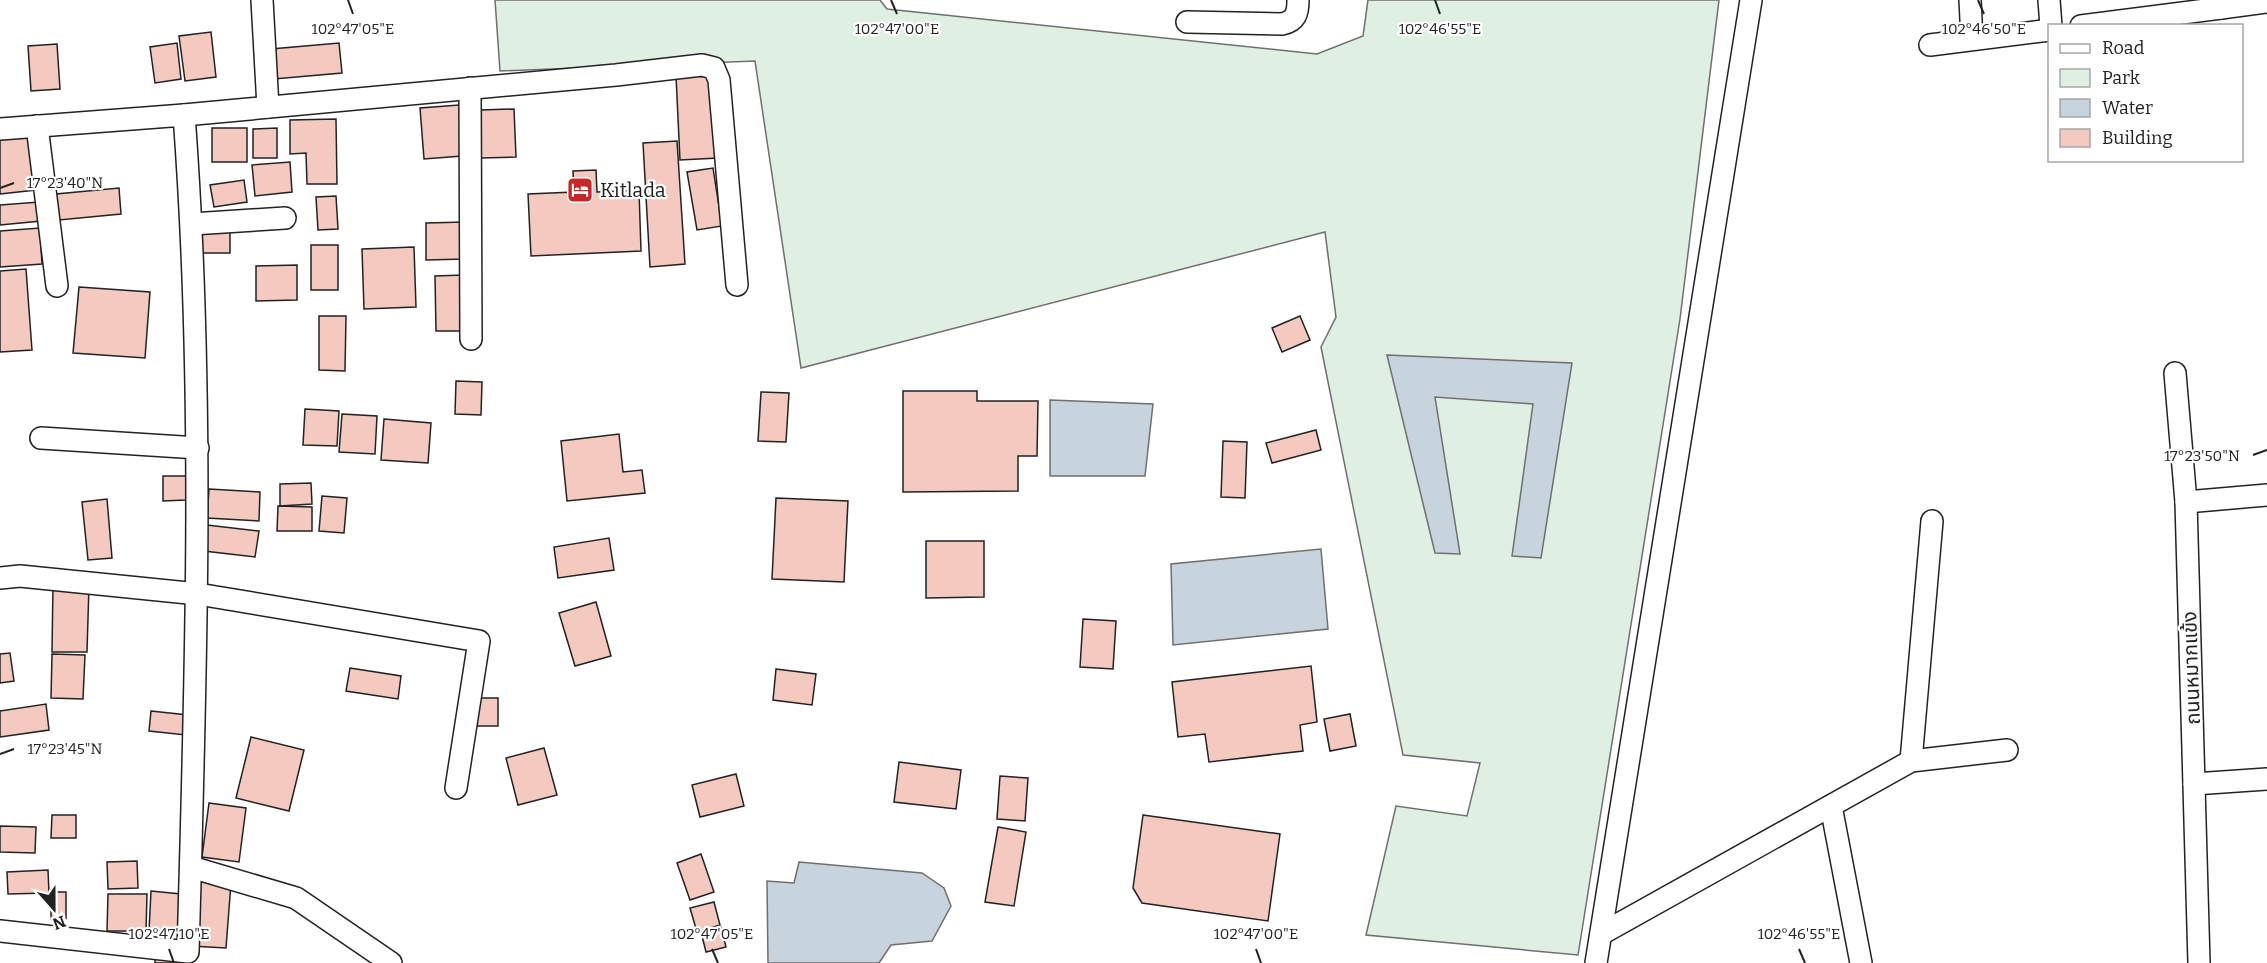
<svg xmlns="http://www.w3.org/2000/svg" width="2267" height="963" font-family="Bitter,'Noto Sans Thai',serif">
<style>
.green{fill:#e0efe3;stroke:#6f6f6f;stroke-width:1.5}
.water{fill:#c7d3dd;stroke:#6f6f6f;stroke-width:1.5}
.building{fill:#f3c9c0;stroke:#222;stroke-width:1.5}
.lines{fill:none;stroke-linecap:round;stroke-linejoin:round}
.street-casing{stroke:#222;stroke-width:24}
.street{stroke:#fff;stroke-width:21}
.ticks{fill:none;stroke:#222;stroke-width:2}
.labels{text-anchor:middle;stroke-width:4.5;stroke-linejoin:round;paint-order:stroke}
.poi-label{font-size:20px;fill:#222;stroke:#fff;text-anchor:start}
.street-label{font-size:20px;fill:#222;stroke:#fff}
.ticks-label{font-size:15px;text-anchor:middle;fill:#222;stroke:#fff;stroke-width:4.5;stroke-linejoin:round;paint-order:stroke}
</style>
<rect width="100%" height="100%" fill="#fff"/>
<!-- green -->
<polygon class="green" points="495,0 880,0 887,9 1317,54 1363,36 1368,0 1719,0 1680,319 1578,955 1366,935 1396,806 1467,816 1480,763 1403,755 1321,347 1336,317 1325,232 801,368 755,61 500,71"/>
<!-- water -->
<g class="water">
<polygon points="1387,355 1572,363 1541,558 1512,556 1533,404 1435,397 1460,554 1435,553"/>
<polygon points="1050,400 1153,404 1145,476 1050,476"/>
<polygon points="1321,549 1328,629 1173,645 1171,564"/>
<polygon points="799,862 922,873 944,888 951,906 932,941 891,945 879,963 768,963 767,881 794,883"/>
</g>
<!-- building -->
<g class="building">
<polygon points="211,32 216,77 185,81 179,36"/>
<polygon points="177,43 181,79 155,83 150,47"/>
<polygon points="339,43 342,73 274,79 271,49"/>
<polygon points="57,44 60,89 31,91 28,46"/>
<polygon points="715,75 718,158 680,160 676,76"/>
<polygon points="459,105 462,156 424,159 420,108"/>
<polygon points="514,109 516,157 481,158 480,110"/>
<polygon points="336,119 337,184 307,184 306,153 290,154 290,120"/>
<rect x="212" y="128" width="35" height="34"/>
<polygon points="277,128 277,158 253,158 253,129"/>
<polygon points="30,135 36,190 0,194 0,138"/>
<polygon points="677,141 685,264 650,267 643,143"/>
<polygon points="290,162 292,192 255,196 252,165"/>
<polygon points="713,168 722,226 697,230 687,172"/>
<polygon points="596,170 597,192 639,190 641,251 531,256 528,194 574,192 573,171"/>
<polygon points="244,180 247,202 214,207 210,185"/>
<polygon points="119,188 121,214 59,220 56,194"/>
<polygon points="336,196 338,229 318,230 316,197"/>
<polygon points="39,202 41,221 0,225 0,205"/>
<polygon points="465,222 466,259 426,260 426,223"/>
<polygon points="40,228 42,264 0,267 0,231"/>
<polygon points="230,228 230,253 202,253 202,229"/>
<rect x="311" y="245" width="27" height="45"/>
<polygon points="414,247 416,307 364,309 362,249"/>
<polygon points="297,265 297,300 256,301 256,266"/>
<polygon points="26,269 32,350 0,352 0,271"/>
<polygon points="463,275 464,331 436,331 435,276"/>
<polygon points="79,287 150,292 145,358 73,353"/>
<polygon points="319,316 346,316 345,371 319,370"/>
<polygon points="1300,316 1310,340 1282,352 1272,328"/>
<polygon points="456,381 482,382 481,415 455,414"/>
<polygon points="903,391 977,391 977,401 1038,401 1037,456 1018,456 1018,491 903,492"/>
<polygon points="761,392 789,393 786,442 758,441"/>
<polygon points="305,409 339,411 337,446 303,445"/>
<polygon points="342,414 377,416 375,454 339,452"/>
<polygon points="384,419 431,423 428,463 381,460"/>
<polygon points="1316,430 1321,450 1272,463 1266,443"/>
<polygon points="619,434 623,472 642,470 645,493 567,501 561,441"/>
<polygon points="1223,441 1247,442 1245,498 1221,497"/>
<polygon points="163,476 186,476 186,500 163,501"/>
<polygon points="311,483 312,504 280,506 280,484"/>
<polygon points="209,489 260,492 259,521 207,518"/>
<polygon points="322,496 347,498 344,533 319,531"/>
<polygon points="776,498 848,501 844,582 772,579"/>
<polygon points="107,499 112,558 88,560 82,502"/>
<polygon points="278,506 312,507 312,531 277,531"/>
<polygon points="207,525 259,531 255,557 204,551"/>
<polygon points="609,538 614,570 558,578 554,547"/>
<polygon points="926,541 984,541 984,597 926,598"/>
<polygon points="53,585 89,585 87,652 52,652"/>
<polygon points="596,602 611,656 575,666 559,613"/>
<polygon points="1083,619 1116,621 1113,669 1080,667"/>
<polygon points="10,653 14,681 0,683 0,654"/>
<polygon points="52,654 85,655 83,699 51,698"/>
<polygon points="1311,666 1317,722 1300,725 1303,751 1209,762 1205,734 1178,737 1172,682"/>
<polygon points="350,668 401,676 398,699 346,691"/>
<polygon points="776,669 816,674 812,705 773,700"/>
<rect x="470" y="698" width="28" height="28"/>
<polygon points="46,704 49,730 0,737 0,711"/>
<polygon points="151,711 188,715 186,735 149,731"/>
<polygon points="1350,714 1356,746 1330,751 1324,719"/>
<polygon points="251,737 304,750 289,811 236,798"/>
<polygon points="544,748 557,795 518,805 506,758"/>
<polygon points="899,762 961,770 956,809 894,802"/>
<polygon points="736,774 744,806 700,817 692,785"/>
<polygon points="1000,776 1028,778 1025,821 997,819"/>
<polygon points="209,803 246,808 239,862 202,857"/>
<polygon points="52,815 76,815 76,838 51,838"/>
<polygon points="1143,815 1280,834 1268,921 1142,903 1133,888"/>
<polygon points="0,826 36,827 35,853 0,852"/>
<polygon points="998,827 1026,832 1014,906 985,902"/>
<polygon points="701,854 714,892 690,900 677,863"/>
<polygon points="137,861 138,888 108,889 107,862"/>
<polygon points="48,870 49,893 8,894 7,872"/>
<polygon points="197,881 231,883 226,948 191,946"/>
<polygon points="151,891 181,894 178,933 149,931"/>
<rect x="51" y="892" width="15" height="27"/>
<polygon points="108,894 147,894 146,931 107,931"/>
<polygon points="714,902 720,925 697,932 690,908"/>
<polygon points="721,927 726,947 706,952 701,932"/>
<polygon points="155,959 188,962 187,963 155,963"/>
</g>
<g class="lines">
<defs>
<g id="street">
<polyline points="262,0 268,107"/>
<polyline points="1970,0 1972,39"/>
<polyline points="2049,0 2051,26"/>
<polyline points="2221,0 2221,8 2267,2"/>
<path d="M1187,22L1282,24C1296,21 1298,13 1298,0"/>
<polyline points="2081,26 2221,8"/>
<polyline points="1930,45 2050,30"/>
<polyline points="470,88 471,339"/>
<polyline points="184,115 616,75 702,65 714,68 719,80 737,285"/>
<polyline points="37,126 57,286"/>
<path d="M0,129L184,115C205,394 196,673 188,952L0,931"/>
<polyline points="192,224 285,218"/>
<polyline points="2175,373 2186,502 2199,963"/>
<polyline points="41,438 198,448"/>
<polyline points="2186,502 2267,495"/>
<polyline points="0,578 20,576 198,594 479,641 456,788"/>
<polyline points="1911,761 1932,521"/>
<polyline points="2194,784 2267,779"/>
<polyline points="1831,806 1861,963"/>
<polyline points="191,867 296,898 391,963"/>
<polyline points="1601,934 1911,761 2007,750"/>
<polyline points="1596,963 1751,0"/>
</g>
</defs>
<!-- street casing -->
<use href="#street" class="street-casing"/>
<!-- street -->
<use href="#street" class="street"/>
</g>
<!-- ticks -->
<path class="ticks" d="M348,0L353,14M891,0L897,14M1435,0L1440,14M1978,0L1984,14M0,188L14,183M2253,455L2267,450M0,754L14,749M169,949L174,963M712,949L718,963M1256,949L1261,963M1799,949L1805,963"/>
<!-- icons -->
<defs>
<symbol id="hotel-square" viewBox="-11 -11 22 22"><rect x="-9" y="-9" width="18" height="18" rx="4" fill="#c62828" stroke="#fff"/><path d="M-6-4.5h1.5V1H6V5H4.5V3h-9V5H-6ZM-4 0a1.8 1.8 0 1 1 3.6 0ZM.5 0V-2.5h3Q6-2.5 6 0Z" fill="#fff"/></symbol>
</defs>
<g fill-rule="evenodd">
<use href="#hotel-square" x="565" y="175" width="30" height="30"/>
</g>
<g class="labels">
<!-- poi labels -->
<g class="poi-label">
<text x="600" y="197">Kitlada</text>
</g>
<!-- street labels -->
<g class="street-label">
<text transform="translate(2191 668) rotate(-92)" y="7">ถนนหมากแข้ง</text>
</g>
</g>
<g class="ticks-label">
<text x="353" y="34">102°47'05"E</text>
<text x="897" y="34">102°47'00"E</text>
<text x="1440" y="34">102°46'55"E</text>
<text x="1984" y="34">102°46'50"E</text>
<text x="65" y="188">17°23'40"N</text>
<text x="2202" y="461">17°23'50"N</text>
<text x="65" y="754">17°23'45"N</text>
<text x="169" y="939">102°47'10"E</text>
<text x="712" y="939">102°47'05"E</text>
<text x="1256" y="939">102°47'00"E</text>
<text x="1799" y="939">102°46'55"E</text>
</g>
<!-- legend -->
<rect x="2048" y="24" width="195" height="138" fill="#ffffff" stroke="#a7a7a7" stroke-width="1.5"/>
<rect x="2060" y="44" width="30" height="9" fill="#ffffff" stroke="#a7a7a7" stroke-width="1.5"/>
<text x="2102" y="54" font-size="18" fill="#222222">Road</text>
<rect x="2060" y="69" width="30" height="18" fill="#e0efe3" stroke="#a7a7a7" stroke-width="1.5"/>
<text x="2102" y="84" font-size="18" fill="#222222">Park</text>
<rect x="2060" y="99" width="30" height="18" fill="#c7d3dd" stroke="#a7a7a7" stroke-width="1.5"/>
<text x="2102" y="114" font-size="18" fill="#222222">Water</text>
<rect x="2060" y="129" width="30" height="18" fill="#f3c9c0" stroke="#a7a7a7" stroke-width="1.5"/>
<text x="2102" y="144" font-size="18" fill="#222222">Building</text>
<!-- north arrow -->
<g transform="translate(54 909) rotate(159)" stroke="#ffffff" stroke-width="4.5" paint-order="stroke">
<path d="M0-4.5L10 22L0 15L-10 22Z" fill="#222222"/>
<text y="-9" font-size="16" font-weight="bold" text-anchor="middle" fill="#222222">N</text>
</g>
</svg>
